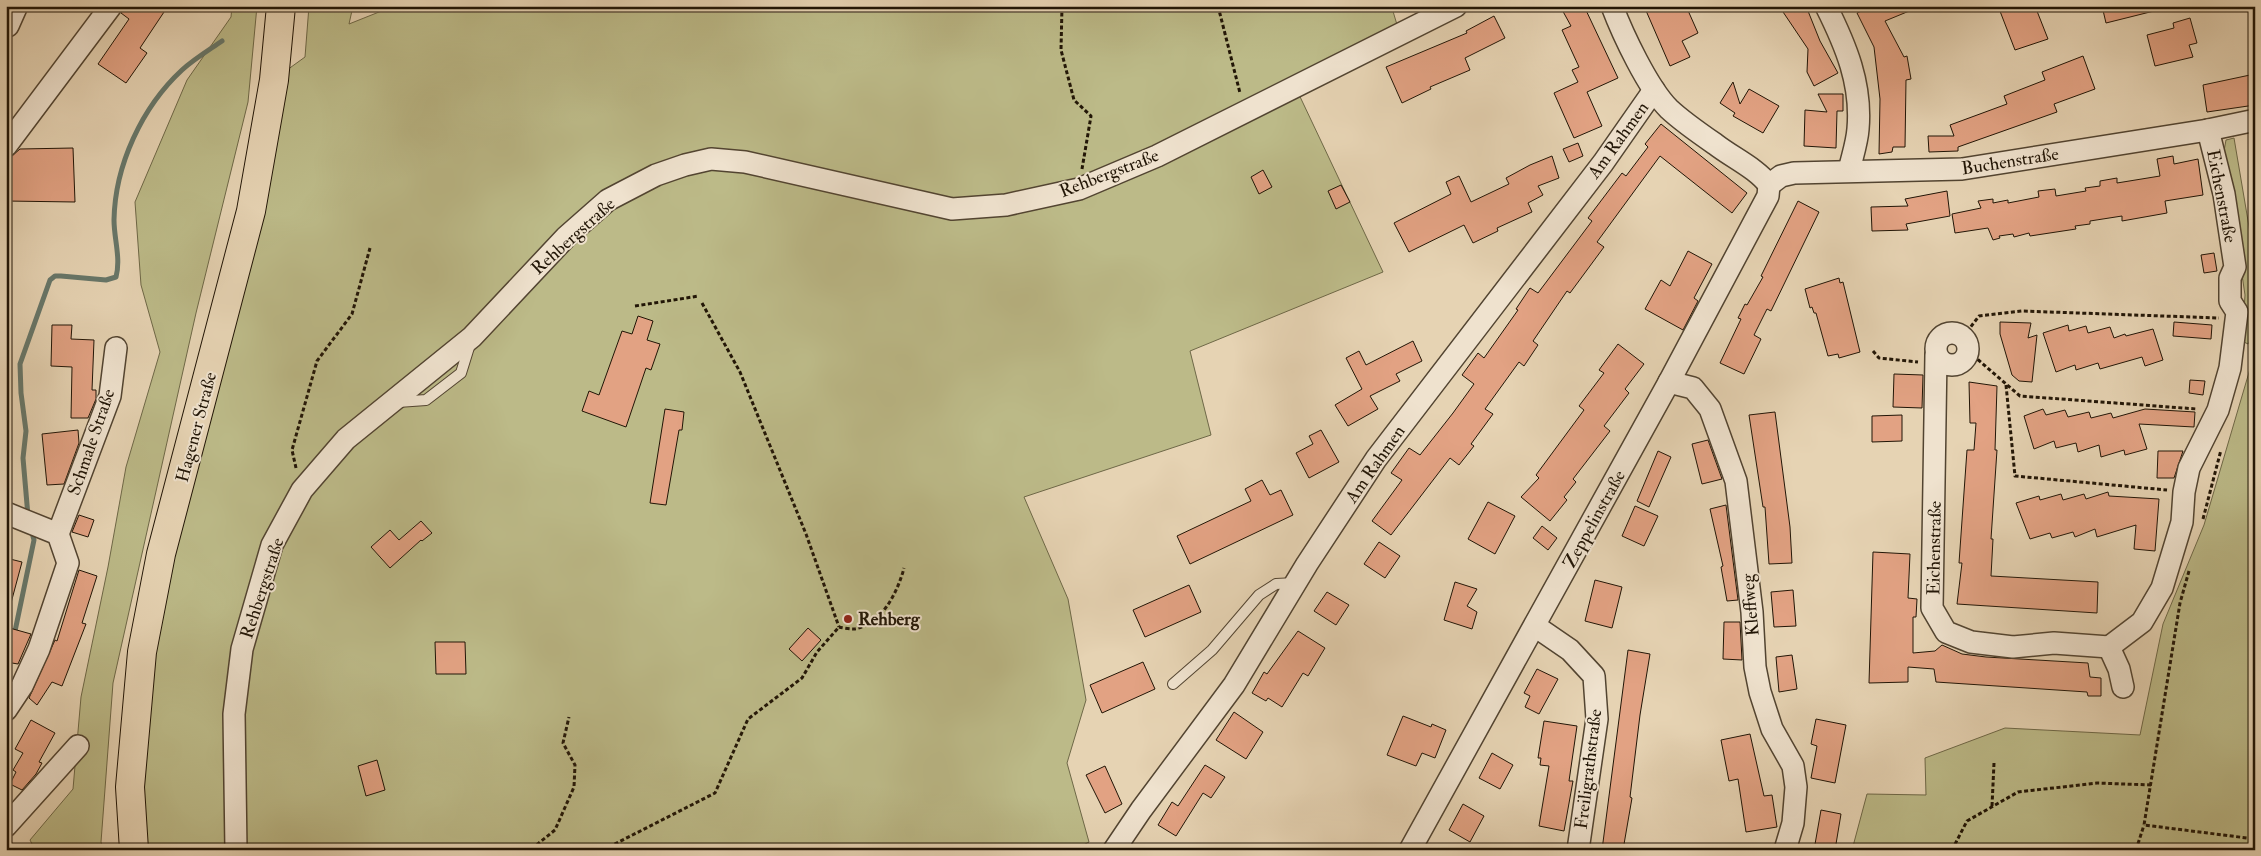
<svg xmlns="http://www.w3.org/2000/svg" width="2261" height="856" font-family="'IM FELL Double Pica',serif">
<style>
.green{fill:#bcba88;stroke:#6e6847}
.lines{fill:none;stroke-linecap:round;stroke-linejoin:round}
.stream{stroke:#67776a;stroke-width:5}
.building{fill:#e2a283;stroke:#211506}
.service-casing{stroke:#524431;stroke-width:12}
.minor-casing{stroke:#524431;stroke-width:24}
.tertiary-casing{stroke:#524431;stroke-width:29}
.primary-casing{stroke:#211506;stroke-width:30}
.path{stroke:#211506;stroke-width:3;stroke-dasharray:4 2.5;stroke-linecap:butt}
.service{stroke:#efe2ce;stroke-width:10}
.minor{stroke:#efe2ce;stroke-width:21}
.tertiary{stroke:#efe2ce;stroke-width:26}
.primary{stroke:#e6d3b3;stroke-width:28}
.poi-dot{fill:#8f2418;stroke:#efe2ce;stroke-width:2}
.labels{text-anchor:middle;stroke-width:4;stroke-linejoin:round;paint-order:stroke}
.street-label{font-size:18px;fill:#211506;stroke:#efe2ce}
.poi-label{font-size:18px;font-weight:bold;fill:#211506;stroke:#efe2ce;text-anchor:start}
</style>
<rect width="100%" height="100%" fill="#e6d3b3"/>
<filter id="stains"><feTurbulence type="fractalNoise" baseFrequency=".004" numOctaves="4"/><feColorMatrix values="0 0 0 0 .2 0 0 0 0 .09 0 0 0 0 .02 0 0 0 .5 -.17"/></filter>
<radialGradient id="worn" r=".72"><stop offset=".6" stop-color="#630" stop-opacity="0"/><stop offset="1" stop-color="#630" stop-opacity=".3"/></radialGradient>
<!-- green -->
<g class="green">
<polygon points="232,6 257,6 248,102 196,313 113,683 101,842 103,850 35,850 30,840 73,789 81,697 108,567 126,467 160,352 141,285 135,202 187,80 231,17"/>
<polygon points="309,6 353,6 349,24 394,6 1395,6 1392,8 1398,28 1294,84 1383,272 1190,351 1211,435 1024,497 1068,599 1086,700 1067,763 1089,842 1074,850 148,850 139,762 167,557 287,70 305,57"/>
<polygon points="2234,138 2255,262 2255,331 2248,344 2242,341 2245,295 2232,207 2221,152 2224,151 2226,140"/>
<polygon points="2255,352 2255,850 1852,850 1867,794 1926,795 1925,758 2005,728 2140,735 2163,624 2204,525"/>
</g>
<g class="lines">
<!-- stream -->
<g class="stream">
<path d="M28,516L23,458L26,431L21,393L20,364L50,280L55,276H61L106,280L116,277C121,258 114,239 114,220C115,165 142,107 182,70C194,59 209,50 222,41"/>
<polyline points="14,636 34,540 31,529"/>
<polyline points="6,671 10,657"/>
</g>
</g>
<!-- building -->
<g class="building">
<polygon points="123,6 168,6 140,48 147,53 126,83 98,64 129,19 121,13"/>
<polygon points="1560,6 1584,6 1618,78 1587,92 1602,126 1574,138 1554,93 1578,82 1572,70 1579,67 1562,30 1571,26"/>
<polygon points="1644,6 1686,6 1698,33 1682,41 1690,57 1670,66"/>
<polygon points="1779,6 1806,6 1820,41 1838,73 1814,86 1807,72 1808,49"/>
<polygon points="1873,6 1919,7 1885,21 1904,57 1907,56 1911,79 1906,80 1905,147 1893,147 1892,152 1879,154 1880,99 1874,47 1857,13"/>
<polygon points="1998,6 2035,6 2048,39 2015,50"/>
<polygon points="2102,6 2154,6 2154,11 2106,23"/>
<polygon points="1494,16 1505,38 1465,58 1470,70 1430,87 1431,89 1402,103 1386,67 1467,33 1466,31"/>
<polygon points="2190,18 2197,43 2189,45 2193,57 2155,66 2147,35 2174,28 2173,23"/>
<polygon points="2083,56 2095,89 2054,104 2057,112 1958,147 1958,151 1929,152 1928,136 1954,136 1950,125 2007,104 2004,96 2045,80 2042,72"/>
<polygon points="2250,75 2255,105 2207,112 2203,85"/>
<polygon points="1733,82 1740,104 1749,89 1779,106 1763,133 1733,116 1735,113 1720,103"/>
<polygon points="1818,94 1843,94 1843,111 1837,111 1836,148 1804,146 1805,110 1827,112"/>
<polygon points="1661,124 1747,193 1732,213 1660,156 1597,242 1604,247 1570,293 1567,291 1533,341 1538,345 1524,366 1519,362 1485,409 1493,414 1471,444 1474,446 1459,465 1450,458 1391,535 1372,521 1402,480 1391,473 1409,448 1420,455 1453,413 1474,384 1462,375 1478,353 1484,358 1518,310 1516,309 1530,288 1538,293 1592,221 1588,218 1622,173 1626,176 1648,147 1645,144"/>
<polygon points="1578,143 1583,156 1569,162 1563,149"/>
<polygon points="73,148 75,202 6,201 6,161 20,149"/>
<polygon points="1552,156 1559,178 1538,186 1543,195 1528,203 1532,212 1497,228 1498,231 1473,243 1464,225 1409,252 1394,223 1451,194 1446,182 1459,176 1471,202 1509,184 1506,178 1530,165"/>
<polygon points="2173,156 2174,164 2198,159 2203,195 2165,201 2167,213 2122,221 2122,216 2090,221 2090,224 2075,226 2076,229 2030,236 2029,233 2014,237 2013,234 1999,236 2000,238 1993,240 1988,228 1955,233 1952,214 1981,208 1978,201 1993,199 1993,203 2008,200 2008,203 2039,197 2038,191 2055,189 2056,196 2086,191 2085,188 2100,186 2100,181 2117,178 2117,183 2160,176 2157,159"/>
<polygon points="1263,170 1272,187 1259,194 1251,177"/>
<polygon points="1341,185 1350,202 1336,209 1328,191"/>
<polygon points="1947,191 1950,216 1906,224 1908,230 1872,231 1871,207 1908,206 1905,199"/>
<polygon points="1798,201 1819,212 1771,311 1767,309 1754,335 1761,339 1744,374 1720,363 1741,319 1738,318 1745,304 1747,305 1763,277 1761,276"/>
<polygon points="1688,251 1712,264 1694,298 1698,301 1683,330 1645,309 1661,280 1670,286"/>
<polygon points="2214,253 2217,271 2204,273 2201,255"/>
<polygon points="1839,278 1840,283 1843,282 1860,352 1839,358 1838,354 1828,356 1816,313 1814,313 1812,307 1810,308 1805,289"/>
<polygon points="638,316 653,321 647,340 660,344 651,370 646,368 626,427 582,411 589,391 599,395 622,331 632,334"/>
<polygon points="2000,322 2031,323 2028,338 2037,335 2032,382 2019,381 2012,375 2000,334"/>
<polygon points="2174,322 2212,325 2211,339 2173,336"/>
<polygon points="52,325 72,325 71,339 94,340 92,390 96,390 96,399 88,418 71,418 72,367 51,366"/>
<polygon points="2068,325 2069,331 2086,326 2088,333 2110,327 2114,338 2125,334 2126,336 2153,329 2163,360 2145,366 2142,357 2100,369 2098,363 2076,370 2075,365 2056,372 2043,333"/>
<polygon points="1413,341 1422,361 1396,374 1400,381 1370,396 1378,409 1348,426 1335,405 1362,389 1346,358 1359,351 1366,365"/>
<polygon points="1618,344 1644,364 1625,389 1629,393 1604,426 1610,431 1573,479 1576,482 1564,497 1567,500 1550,521 1521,497 1539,478 1536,475 1584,410 1579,406 1604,373 1599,370"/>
<polygon points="1894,374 1923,375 1922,408 1893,407"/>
<polygon points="2190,380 2205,381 2203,395 2189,393"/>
<polygon points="1969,382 1997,386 1995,450 1997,450 1991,539 1993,539 1991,576 2098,582 2097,613 1957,604 1962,563 1959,563 1967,450 1974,450 1976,423 1970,423"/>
<polygon points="665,409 684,412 682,430 679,430 666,505 650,503"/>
<polygon points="2043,409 2046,415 2065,410 2068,417 2089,412 2091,418 2111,413 2113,418 2145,409 2195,412 2194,427 2139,424 2147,449 2125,455 2124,450 2101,457 2099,445 2078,452 2076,443 2056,448 2054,441 2034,449 2024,416"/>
<polygon points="1775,412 1790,527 1792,563 1769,564 1765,507 1763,507 1749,415"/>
<polygon points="1902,415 1902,441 1872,442 1872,416"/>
<polygon points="78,430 79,443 64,484 47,485 42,434"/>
<polygon points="1321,430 1339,462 1309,478 1296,453 1313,444 1309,436"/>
<polygon points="1708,440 1722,479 1702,484 1692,444"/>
<polygon points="1658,451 1671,457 1649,507 1637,501"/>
<polygon points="2158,451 2183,451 2174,478 2157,478"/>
<polygon points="1262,480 1270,495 1281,490 1293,515 1190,564 1177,536 1251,501 1245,489"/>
<polygon points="2108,492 2109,496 2159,499 2155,551 2134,549 2136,525 2097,537 2095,529 2075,537 2073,532 2052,538 2050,533 2030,539 2016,503 2039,496 2040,500 2061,494 2063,500 2084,494 2086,499"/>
<polygon points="1488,502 1515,516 1495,554 1468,539"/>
<polygon points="1726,505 1738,600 1727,601 1721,567 1723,566 1710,509"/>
<polygon points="1635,506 1658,516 1644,546 1622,536"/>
<polygon points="79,515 94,520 88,537 72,532"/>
<polygon points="421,521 432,533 422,541 421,540 390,568 371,547 390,530 399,540"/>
<polygon points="1542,526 1557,538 1548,550 1533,538"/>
<polygon points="1379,542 1400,556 1385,578 1364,564"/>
<polygon points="1873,552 1910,554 1908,598 1917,599 1916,617 1913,617 1913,653 1935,651 1942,645 1962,654 1986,657 2088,663 2090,677 2101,678 2101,696 2088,696 2087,692 1936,682 1934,669 1908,667 1908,682 1869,683"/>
<polygon points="6,558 22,562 11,603 6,603"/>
<polygon points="79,570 97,576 82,623 86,624 62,686 52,682 37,705 29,698 55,640 57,641"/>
<polygon points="1595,580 1622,587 1612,628 1585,621"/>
<polygon points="1455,582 1477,589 1467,606 1477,612 1472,629 1444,620"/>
<polygon points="1189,585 1201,612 1145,637 1133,610"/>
<polygon points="1793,590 1796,626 1774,627 1771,592"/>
<polygon points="1327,592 1349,605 1336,625 1314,611"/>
<polygon points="1724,622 1740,622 1742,660 1723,659"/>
<polygon points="6,627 31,634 18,664 6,662"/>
<polygon points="808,628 821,640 802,661 789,649"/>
<polygon points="1298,631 1325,648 1308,676 1303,673 1282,707 1268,698 1266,701 1252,693 1264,672 1267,674"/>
<polygon points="435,642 465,642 466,674 436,674"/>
<polygon points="1628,650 1650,654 1640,715 1630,797 1632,798 1623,850 1602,850"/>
<polygon points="1792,655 1797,689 1779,692 1776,657"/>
<polygon points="1143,662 1155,689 1102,713 1090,685"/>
<polygon points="1537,669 1558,679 1539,714 1525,707 1530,696 1524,693"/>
<polygon points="1234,712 1263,732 1246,759 1216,740"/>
<polygon points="1403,716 1431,727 1432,724 1446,730 1435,758 1422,753 1416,766 1387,755"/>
<polygon points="1816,719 1846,725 1835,783 1811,778 1817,746 1811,744"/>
<polygon points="31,720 55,733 39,762 42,763 36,774 22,790 10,784 16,772 13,770 23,753 15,749"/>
<polygon points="1544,721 1577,726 1569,781 1573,781 1564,831 1539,826 1549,766 1540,765 1541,758 1538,758"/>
<polygon points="1750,734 1764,796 1772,795 1777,827 1746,832 1738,779 1729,781 1721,740"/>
<polygon points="1492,753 1513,765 1500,789 1479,778"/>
<polygon points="377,760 385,790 366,796 358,766"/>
<polygon points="1205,765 1225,777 1211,798 1203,793 1176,836 1158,825 1172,802 1178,806"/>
<polygon points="1105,766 1122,804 1105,813 1086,775"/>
<polygon points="1463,804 1484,816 1470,842 1449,830"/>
<polygon points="1821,810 1841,814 1835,850 1814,850"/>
</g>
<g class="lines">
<defs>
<g id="service">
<polyline points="398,402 426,400 461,373 470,344"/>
<polyline points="1173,684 1212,650 1259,595 1276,584 1295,583"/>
</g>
<g id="minor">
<path d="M1612,6C1623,35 1648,88 1669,109C1683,122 1699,133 1715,144C1733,158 1756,168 1769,185"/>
<path d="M1826,6C1846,46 1862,84 1858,129C1857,143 1852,157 1849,171"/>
<polyline points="6,146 111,6"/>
<polyline points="1769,185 1781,176 1794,173 1962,169 2208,130 2251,121"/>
<circle cx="1952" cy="349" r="16"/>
<polyline points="1936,355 1932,608 1946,632 1971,642 2013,647 2054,643 2109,647"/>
<polyline points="1669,382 1693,388 1710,409 1736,481 1752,612 1755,667 1760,692 1772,729 1793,766 1796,787 1793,823 1785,850"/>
<polyline points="6,513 58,534 68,563 39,649 22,686 6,710"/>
<polyline points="58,534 110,396 116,348"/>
<polyline points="1535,626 1570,650 1594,676 1597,719 1578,850"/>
<polyline points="2123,687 2119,669 2109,647 2142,622 2162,588 2182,522 2184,492 2189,468 2218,410 2230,368 2237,312 2230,301 2230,278 2235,267 2224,194 2208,130"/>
<polyline points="6,826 78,746"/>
<polyline points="236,850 234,714 242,649 272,545 302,490 346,439 472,337 566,237 608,200 656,175 685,165 711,159 745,162 952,209 1006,205 1079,189 1157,156 1456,6"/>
<polyline points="1114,850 1141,810 1234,685 1307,564 1376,459 1603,163 1654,90"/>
<polyline points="1410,850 1669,382 1768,196 1769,185"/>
</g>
<polyline id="tertiary" points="6,24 14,6"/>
<polyline id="primary" points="134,850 130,787 142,652 161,554 251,211 274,80 281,6"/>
</defs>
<!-- service casing -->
<use href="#service" class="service-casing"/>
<!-- minor casing -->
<use href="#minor" class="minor-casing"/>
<!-- tertiary casing -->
<use href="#tertiary" class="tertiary-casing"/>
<!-- primary casing -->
<use href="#primary" class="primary-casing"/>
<!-- path -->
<g class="path">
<polyline points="1062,6 1061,50 1074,100 1091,116 1082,169"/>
<polyline points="1218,6 1240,93"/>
<polyline points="702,303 740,372 806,534 839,627"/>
<polyline points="635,306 699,296"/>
<polyline points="1963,337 1979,316 2022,311 2219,318"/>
<polyline points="1873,351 1879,358 1918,362"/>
<polyline points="1968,351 2020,396 2197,409"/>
<polyline points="2006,385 2015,476 2167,490"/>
<polyline points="296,468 292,450 317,361 352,314 370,248"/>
<polyline points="2203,519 2221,450"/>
<polyline points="2189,571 2180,603 2144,825 2255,839"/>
<path d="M839,627C843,628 850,629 854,629C882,625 898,591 904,568"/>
<polyline points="1992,806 1994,763"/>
<polyline points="534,850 534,847 555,830 574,787 575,765 563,743 569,717"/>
<polyline points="603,850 715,793 748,719 802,678 817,652 839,627"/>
<polyline points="1952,850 1967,821 2018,792 2097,783 2151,785"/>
<polyline points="2136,850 2144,825"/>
</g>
<!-- service -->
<use href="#service" class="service"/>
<!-- minor -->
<use href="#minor" class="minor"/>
<!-- tertiary -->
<use href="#tertiary" class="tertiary"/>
<!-- primary -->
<use href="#primary" class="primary"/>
</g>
<!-- markers -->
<circle class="poi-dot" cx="848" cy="619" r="5"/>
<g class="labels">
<!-- street labels -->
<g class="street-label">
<text transform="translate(1618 140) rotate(-54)" y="6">Am Rahmen</text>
<text transform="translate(2010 161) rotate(-9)" y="6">Buchenstraße</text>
<text transform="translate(1109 173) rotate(-21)" y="6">Rehbergstraße</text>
<text transform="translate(2222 196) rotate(79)" y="6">Eichenstraße</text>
<text transform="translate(573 236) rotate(-42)" y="6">Rehbergstraße</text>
<text transform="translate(196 427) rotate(-75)" y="6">Hagener Straße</text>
<text transform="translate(91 442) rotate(-71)" y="6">Schmale Straße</text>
<text transform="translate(1375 464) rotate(-55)" y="6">Am Rahmen</text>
<text transform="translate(1594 519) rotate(-61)" y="6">Zeppelinstraße</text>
<text transform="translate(1934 548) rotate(-89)" y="6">Eichenstraße</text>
<text transform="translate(262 588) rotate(-72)" y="6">Rehbergstraße</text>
<text transform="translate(1750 605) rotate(-95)" y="6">Kleffweg</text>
<text transform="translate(1588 769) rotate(-83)" y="6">Freiligrathstraße</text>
</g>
<!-- poi labels -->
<g class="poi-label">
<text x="858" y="625">Rehberg</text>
</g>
</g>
<!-- margin -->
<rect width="2261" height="856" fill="none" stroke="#e6d3b3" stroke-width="25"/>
<rect x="8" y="8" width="2246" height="841" fill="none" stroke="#211506" stroke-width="2.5"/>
<rect x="12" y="12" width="2236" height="831" fill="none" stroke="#211506"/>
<rect width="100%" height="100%" filter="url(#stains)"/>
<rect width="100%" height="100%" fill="url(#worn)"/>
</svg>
